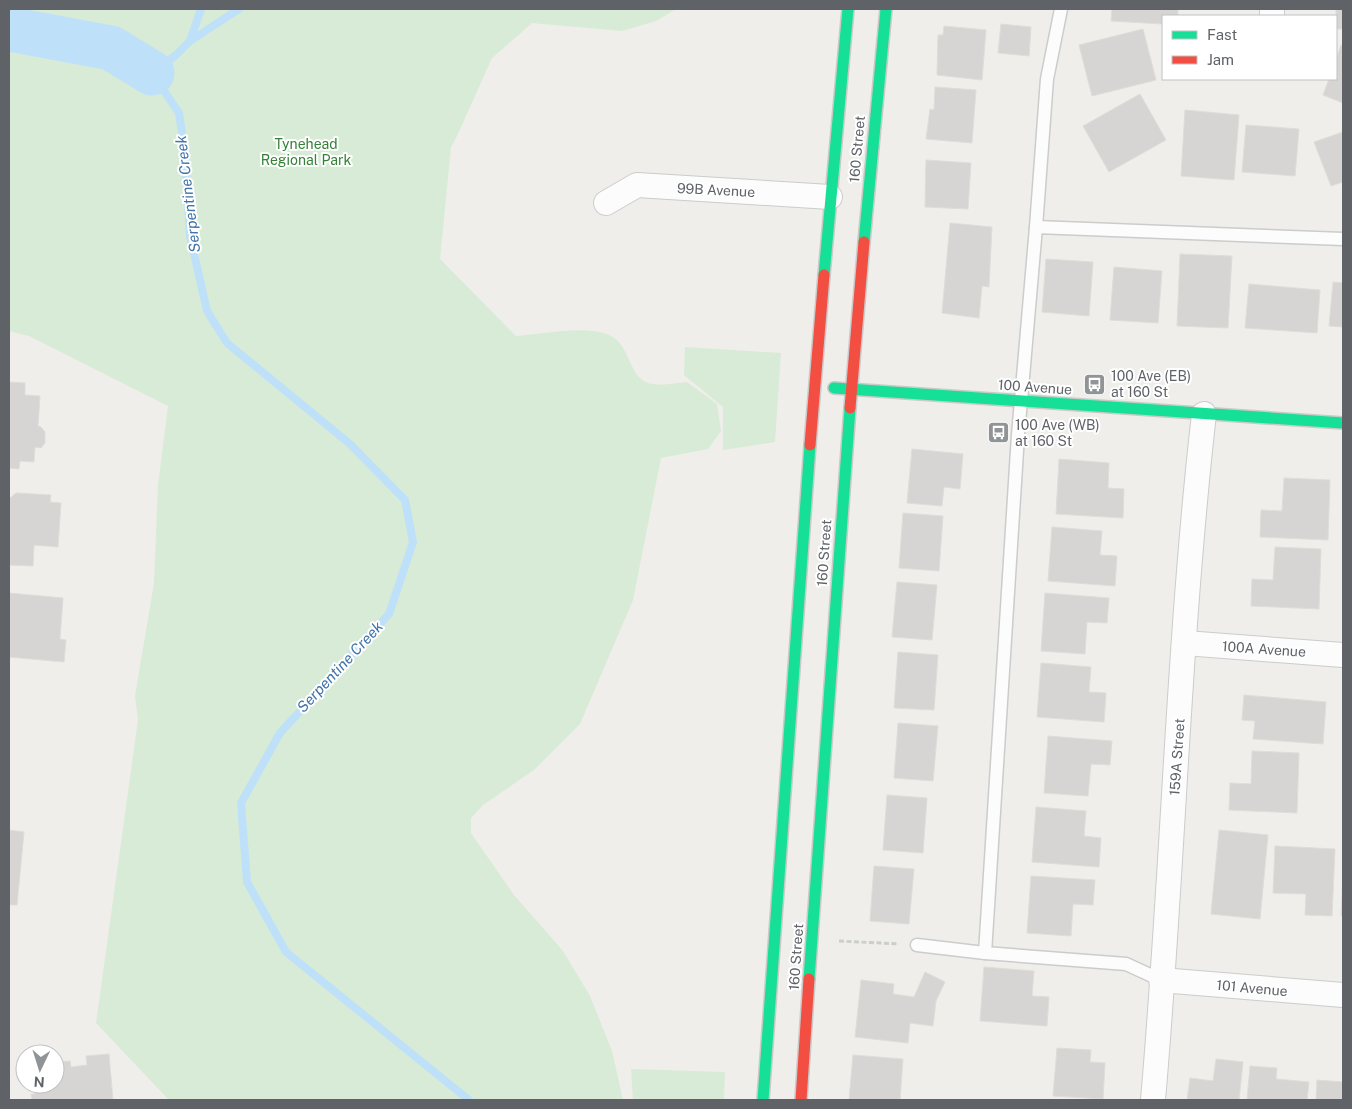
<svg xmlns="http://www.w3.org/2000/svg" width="1352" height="1109" font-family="'Public Sans',sans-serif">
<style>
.green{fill:#d8ebd6}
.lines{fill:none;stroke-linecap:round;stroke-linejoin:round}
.stream{stroke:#bfe0f9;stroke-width:8}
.river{stroke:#bfe0f9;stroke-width:45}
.building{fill:#d6d5d3;stroke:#deddd9}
.lane-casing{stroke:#cbcccc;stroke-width:15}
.street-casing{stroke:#cbcccc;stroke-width:26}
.fast-casing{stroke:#cacacb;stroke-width:14}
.jam-casing{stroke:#cacacb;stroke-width:14}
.path{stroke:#cacfcc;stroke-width:3;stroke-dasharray:5 2.5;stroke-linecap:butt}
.lane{stroke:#fdfcfc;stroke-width:12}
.street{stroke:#fdfcfc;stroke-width:24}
.fast{stroke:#16e098;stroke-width:11}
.jam{stroke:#f24e42;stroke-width:11}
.labels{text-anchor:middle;stroke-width:4;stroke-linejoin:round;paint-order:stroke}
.park-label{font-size:14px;fill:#348238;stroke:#fff}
.street-label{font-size:14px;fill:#5f6368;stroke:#fff}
.poi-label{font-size:14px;fill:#5f6368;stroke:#fff;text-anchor:start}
.water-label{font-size:15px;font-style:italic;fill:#4174aa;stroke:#fff}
</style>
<rect width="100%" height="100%" fill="#efeeea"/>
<!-- green -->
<g class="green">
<path d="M9,9H676L656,21L622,31L532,23L492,58L457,136L451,147L440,259L516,336C543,334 588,324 611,336C631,346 629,381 652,384C663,386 676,383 687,382L717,404L721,431L708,449L661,458L633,600L580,724L534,770L483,805L471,818V833L514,895L563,951L590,996L612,1051L623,1100H169L96,1023L138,720L135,696L154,583L158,485L168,406L29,336L9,331Z"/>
<polygon points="685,347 781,353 775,442 723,450 723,407 684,375"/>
<polygon points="631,1069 725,1072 724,1100 633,1100"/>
</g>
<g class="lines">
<!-- stream -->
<g class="stream">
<polyline points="201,9 190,41 176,55 152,73 179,113 185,154 190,236 207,311 227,343 350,444 405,500 413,542 389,614 280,733 241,803 247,882 286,952 469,1100"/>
<polyline points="190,41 239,9"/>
</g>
<!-- river -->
<polyline class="river" points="9,29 111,48 152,73"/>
</g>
<!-- building -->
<g class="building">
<polygon points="1112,9 1178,9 1178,16 1163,16 1163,24 1111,21"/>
<rect x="1336" y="9" width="7" height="20"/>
<polygon points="1001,24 1031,27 1029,56 998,53"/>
<polygon points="944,26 986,30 982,80 937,75 938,35 943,35"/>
<polygon points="1143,29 1156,80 1092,96 1079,45"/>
<polygon points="1341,45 1343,46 1343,103 1323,95 1329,79 1336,79 1336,59"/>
<polygon points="935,87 976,90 972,143 926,139 930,109 934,110"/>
<polygon points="1140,94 1166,140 1109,172 1083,126"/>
<polygon points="1185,110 1239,115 1234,180 1181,176"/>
<polygon points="1246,125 1299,129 1295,176 1242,172"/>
<polygon points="1343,132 1343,182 1331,186 1314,142"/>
<polygon points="926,160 971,163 968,209 925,207"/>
<polygon points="950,223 992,227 989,287 982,286 979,318 942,313"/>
<polygon points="1180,254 1232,256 1228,328 1177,326"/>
<polygon points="1046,259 1093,262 1089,316 1042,312"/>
<polygon points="1114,267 1162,271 1158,323 1110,320"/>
<polygon points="1333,282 1343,283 1343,327 1329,326"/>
<polygon points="1249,284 1320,290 1317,333 1245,328"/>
<polygon points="9,382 25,383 25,395 40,396 38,426 41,427 45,432 45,443 41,448 35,447 34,462 20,461 19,469 9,468"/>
<polygon points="912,449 963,454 960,489 944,487 942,506 907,503"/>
<polygon points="1059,459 1109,463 1108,488 1124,489 1123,518 1056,514"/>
<polygon points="1284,478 1330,480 1328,540 1260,537 1261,510 1282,511"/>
<polygon points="16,493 51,495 50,502 61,503 58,547 34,545 33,566 9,565 9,499"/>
<polygon points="903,513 943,516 939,571 899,568"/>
<polygon points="1052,527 1102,531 1100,555 1117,556 1115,586 1048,581"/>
<polygon points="1275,547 1321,549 1319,609 1251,606 1252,579 1273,580"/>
<polygon points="897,582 937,585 932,640 892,637"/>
<polygon points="9,593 63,598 60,639 66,640 64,662 9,657"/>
<polygon points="1045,593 1109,598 1107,623 1087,622 1085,654 1041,651"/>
<polygon points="898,652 938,655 934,710 894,708"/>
<polygon points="1041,663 1091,667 1089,692 1106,693 1104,722 1037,717"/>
<polygon points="1244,695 1326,702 1323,744 1253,739 1255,721 1242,720"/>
<polygon points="898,723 938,726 933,781 894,778"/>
<polygon points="1048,736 1112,741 1110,765 1091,764 1088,796 1044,793"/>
<polygon points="1252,751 1299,753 1297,813 1229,810 1230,783 1251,784"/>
<polygon points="887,795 927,798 923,853 883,850"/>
<polygon points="1036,807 1086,811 1084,836 1101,838 1099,867 1032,862"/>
<polygon points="9,830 24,832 17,905 9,905"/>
<polygon points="1219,830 1268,835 1260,919 1211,914"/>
<polygon points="1275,846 1335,849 1332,916 1305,915 1306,894 1273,893"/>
<polygon points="874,866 914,869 909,924 870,921"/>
<polygon points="1031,876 1095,880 1093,905 1073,904 1071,936 1027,933"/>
<polygon points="1343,877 1343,916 1341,916"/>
<polygon points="984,967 1034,971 1032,996 1049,997 1047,1026 980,1021"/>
<polygon points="925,972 945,982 936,1001 933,1026 910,1023 908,1043 855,1037 861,980 894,984 893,994 914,997"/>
<polygon points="1057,1048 1091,1050 1090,1062 1105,1063 1103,1099 1053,1096"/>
<polygon points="109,1054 113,1100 32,1100 31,1094 35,1094 34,1084 55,1084 55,1062 70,1061 71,1067 87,1065 86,1056"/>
<polygon points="853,1055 903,1059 900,1100 849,1100"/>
<polygon points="1216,1059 1243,1062 1239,1100 1187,1100 1190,1078 1213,1081"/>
<polygon points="1250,1066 1277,1068 1276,1079 1309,1082 1307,1100 1247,1100"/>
<polygon points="1317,1080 1343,1082 1343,1100 1316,1100"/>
</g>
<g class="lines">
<defs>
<g id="lane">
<polyline points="1036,227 1047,79 1061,9"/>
<polyline points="917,945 985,953 1126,964 1161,980"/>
<polyline points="985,953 1018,435 1036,227 1343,239"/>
</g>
<g id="street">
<polyline points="1272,16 1272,9"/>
<polyline points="606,203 637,185 830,197"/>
<polyline points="1185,643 1343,655"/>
<polyline points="1161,980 1343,995"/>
<path d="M1153,1100C1173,872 1178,642 1204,414"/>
</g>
<g id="fast">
<polyline points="864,242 886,9"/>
<polyline points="824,275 848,9"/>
<polyline points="834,388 1343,423"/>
<polyline points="809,979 850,408"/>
<polyline points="763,1100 810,445"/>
</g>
<g id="jam">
<polyline points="850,408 864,242"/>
<polyline points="810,445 824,275"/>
<polyline points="801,1100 809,979"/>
</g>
</defs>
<!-- lane casing -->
<use href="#lane" class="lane-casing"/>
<!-- street casing -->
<use href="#street" class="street-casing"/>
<!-- fast casing -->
<use href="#fast" class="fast-casing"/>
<!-- jam casing -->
<use href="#jam" class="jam-casing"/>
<!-- path -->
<polyline class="path" points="839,941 899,944"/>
<!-- lane -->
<use href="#lane" class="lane"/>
<!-- street -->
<use href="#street" class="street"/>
<!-- fast -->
<use href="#fast" class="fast"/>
<!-- jam -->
<use href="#jam" class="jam"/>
</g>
<!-- icons -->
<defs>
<symbol id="bus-square" viewBox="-11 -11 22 22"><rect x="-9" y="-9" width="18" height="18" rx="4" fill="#919496" stroke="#fff"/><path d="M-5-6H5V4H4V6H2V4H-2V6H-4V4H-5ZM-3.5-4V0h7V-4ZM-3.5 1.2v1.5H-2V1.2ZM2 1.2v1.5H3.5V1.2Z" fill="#fff"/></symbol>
</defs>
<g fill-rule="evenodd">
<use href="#bus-square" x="1082" y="372" width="25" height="25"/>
<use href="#bus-square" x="986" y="420" width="25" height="25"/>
</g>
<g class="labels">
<!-- park labels -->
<g class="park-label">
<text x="306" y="149">Tynehead<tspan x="306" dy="16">Regional Park</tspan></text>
</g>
<!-- street labels -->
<g class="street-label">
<text transform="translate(857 149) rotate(-85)" y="5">160 Street</text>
<text transform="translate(716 190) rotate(3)" y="5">99B Avenue</text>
<text transform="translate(1035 387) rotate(4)" y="5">100 Avenue</text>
<text transform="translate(824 553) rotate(-86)" y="5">160 Street</text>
<text transform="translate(1264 649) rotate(4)" y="5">100A Avenue</text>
<text transform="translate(1177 757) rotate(-86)" y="5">159A Street</text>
<text transform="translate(796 957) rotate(-86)" y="5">160 Street</text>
<text transform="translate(1252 988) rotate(5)" y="5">101 Avenue</text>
</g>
<!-- poi labels -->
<g class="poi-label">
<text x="1111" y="381">100 Ave (EB)<tspan x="1111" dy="16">at 160 St</tspan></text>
<text x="1015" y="430">100 Ave (WB)<tspan x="1015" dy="16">at 160 St</tspan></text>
</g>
<!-- water labels -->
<g class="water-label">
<text transform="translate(188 194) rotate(-97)" y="5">Serpentine Creek</text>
<text transform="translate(340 667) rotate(-47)" y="5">Serpentine Creek</text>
</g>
</g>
<!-- border -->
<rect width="1352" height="1109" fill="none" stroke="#5f6368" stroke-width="20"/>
<!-- legend -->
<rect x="1162" y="15" width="175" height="65" fill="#ffffff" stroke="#bfc1c3"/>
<rect x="1172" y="31" width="25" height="8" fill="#16e098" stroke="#bfc1c3"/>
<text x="1207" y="40" font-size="15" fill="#5f6368">Fast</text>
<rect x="1172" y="56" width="25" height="8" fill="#f24e42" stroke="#bfc1c3"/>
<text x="1207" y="65" font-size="15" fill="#5f6368">Jam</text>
<!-- north arrow -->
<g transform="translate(40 1069) rotate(184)"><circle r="24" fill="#ffffff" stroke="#bfc1c3"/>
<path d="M0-4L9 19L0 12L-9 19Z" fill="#919496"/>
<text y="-8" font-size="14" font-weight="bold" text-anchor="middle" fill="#5f6368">N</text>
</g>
</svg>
